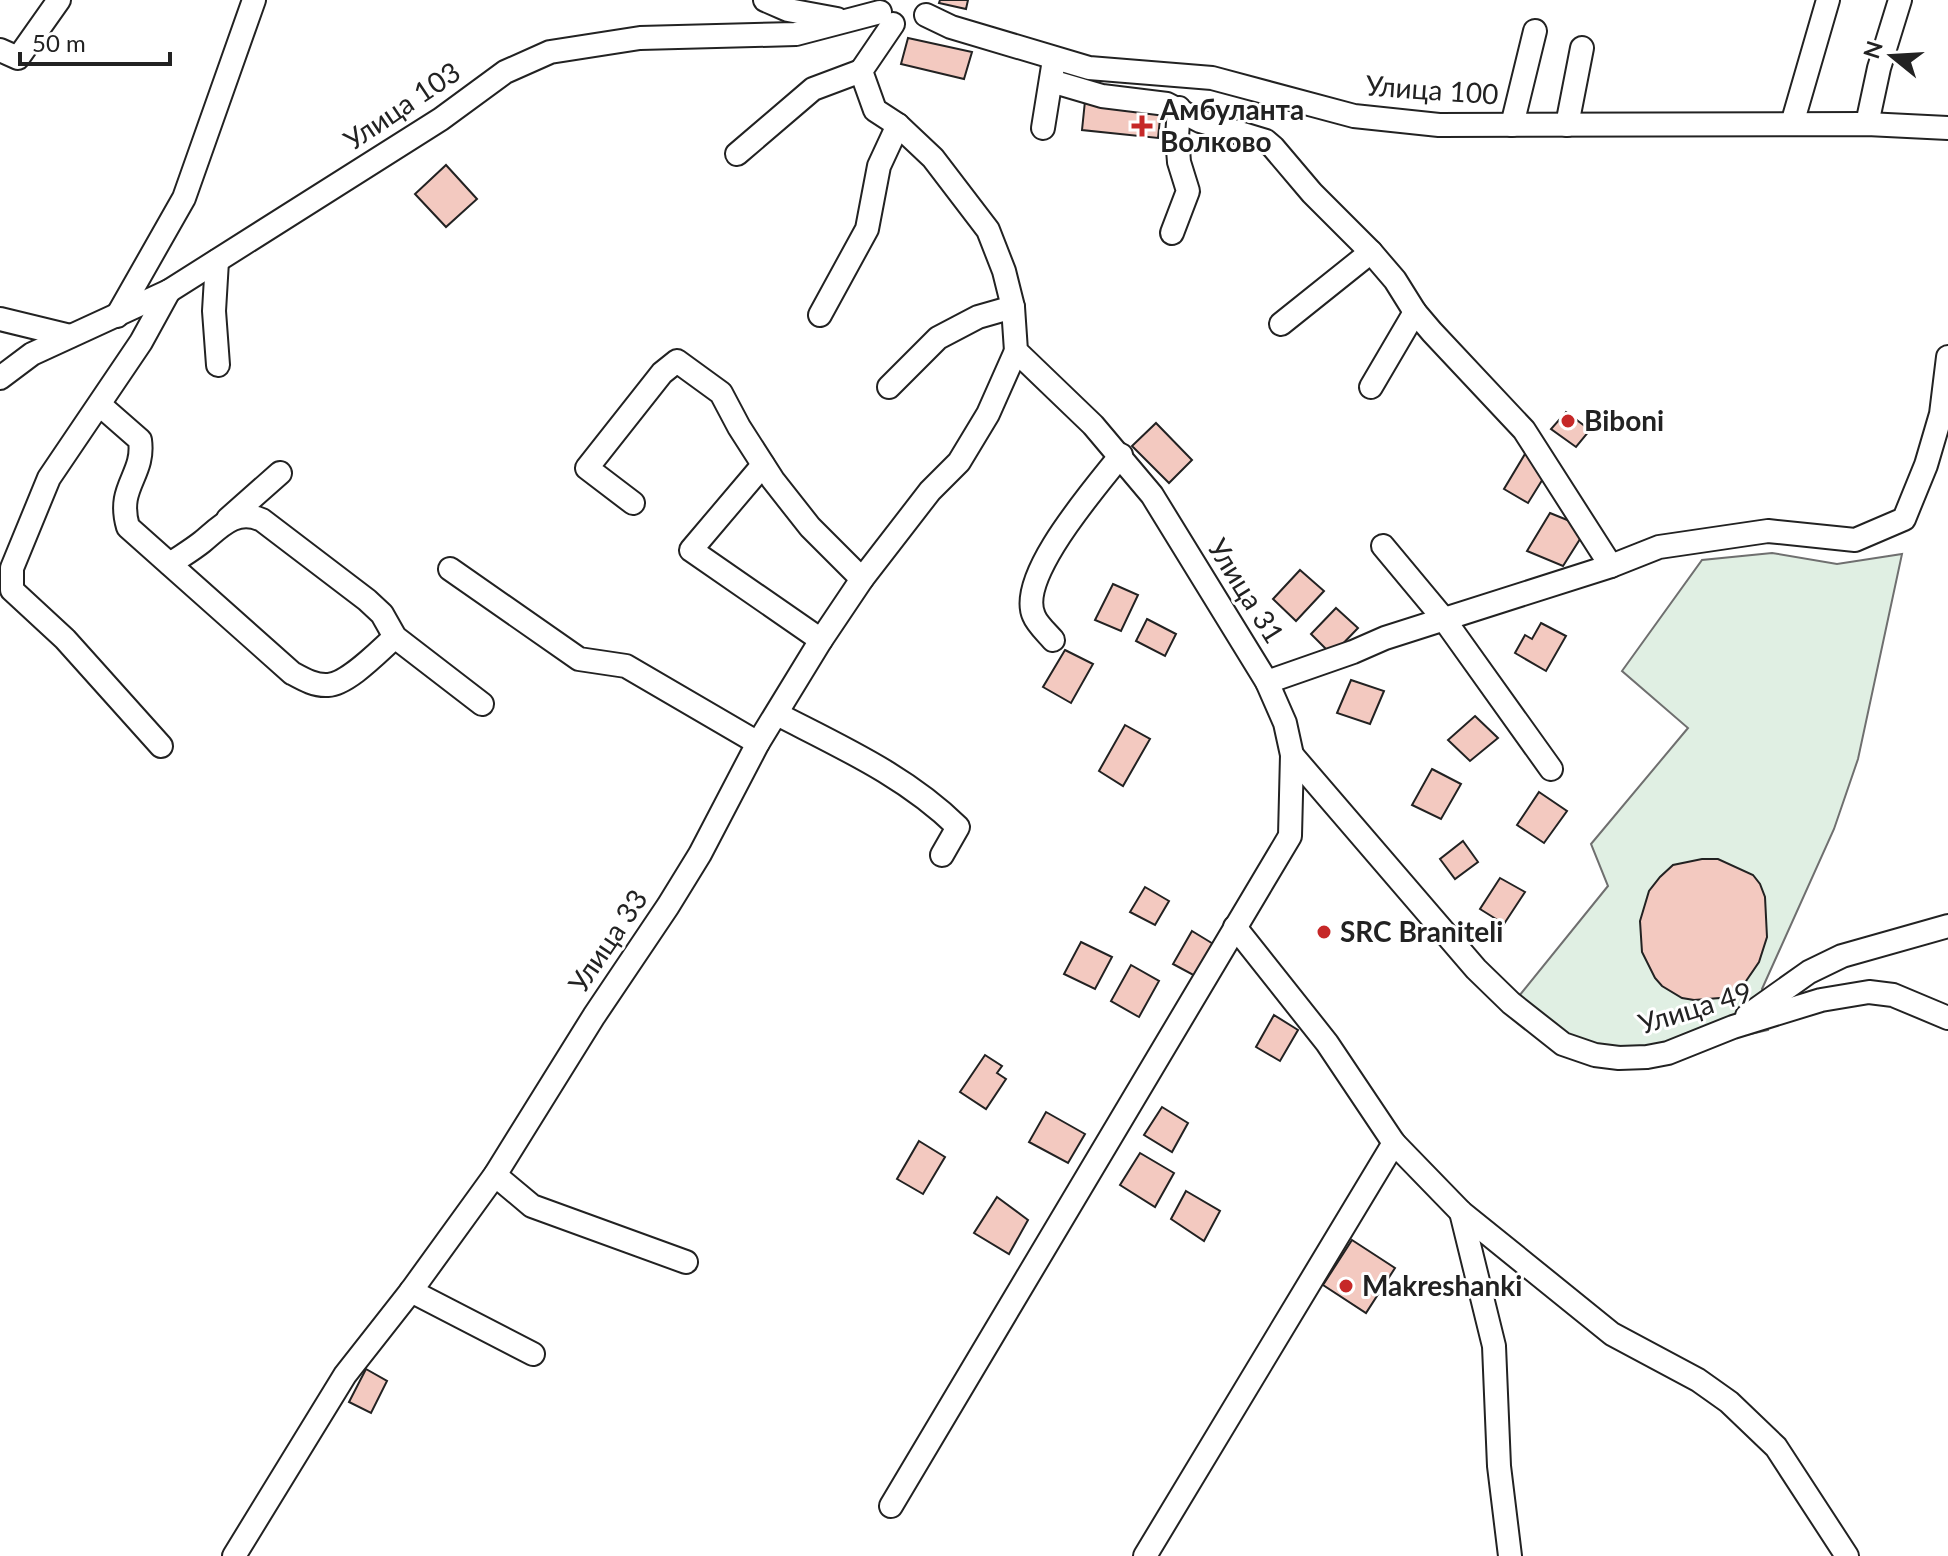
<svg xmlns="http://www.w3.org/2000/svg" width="1948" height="1556" font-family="Lato,sans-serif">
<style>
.green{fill:#e0efe3;stroke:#6f6f6f;stroke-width:2}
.building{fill:#f3c9c0;stroke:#222;stroke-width:2}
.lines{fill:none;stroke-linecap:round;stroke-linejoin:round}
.minor-casing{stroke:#222;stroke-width:26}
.minor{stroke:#fff;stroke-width:22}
.poi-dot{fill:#c62828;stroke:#fff;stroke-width:3}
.labels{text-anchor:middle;stroke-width:6;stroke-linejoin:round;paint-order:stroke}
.street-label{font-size:28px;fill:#222;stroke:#fff}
.poi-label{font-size:28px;font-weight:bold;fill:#222;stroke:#fff;text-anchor:start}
</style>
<rect width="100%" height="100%" fill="#fff"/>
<!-- green -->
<polygon class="green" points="1772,553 1837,564 1902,554 1858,759 1834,829 1762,989 1768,1030 1668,1053 1563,1044 1515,1001 1608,886 1591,844 1688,728 1622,671 1702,560"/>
<!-- building -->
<g class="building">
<polygon points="940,0 968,0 966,9 939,3"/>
<polygon points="908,38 972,52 964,79 901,64"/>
<polygon points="1085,101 1161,109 1158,138 1082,130"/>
<polygon points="446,165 477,199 446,227 415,194"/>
<polygon points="1566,412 1590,430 1576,447 1551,429"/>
<polygon points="1156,423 1192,460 1169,483 1132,446"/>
<polygon points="1525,454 1549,469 1528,503 1504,489"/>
<polygon points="1550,513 1587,528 1563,566 1527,551"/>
<polygon points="1300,570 1324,591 1296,621 1273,599"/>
<polygon points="1113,584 1138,595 1121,631 1095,620"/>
<polygon points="1336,608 1358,628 1332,655 1311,634"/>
<polygon points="1147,619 1176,634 1165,656 1136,641"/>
<polygon points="1541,623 1566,636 1546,671 1515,653 1525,635 1532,639"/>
<polygon points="1065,650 1093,664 1071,703 1043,687"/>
<polygon points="1351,680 1384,691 1370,724 1337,713"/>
<polygon points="1475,716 1498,738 1470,761 1448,740"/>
<polygon points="1125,725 1150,739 1123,786 1099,771"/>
<polygon points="1432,769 1461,784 1441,819 1412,805"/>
<polygon points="1539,792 1567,811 1544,843 1517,825"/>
<polygon points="1463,841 1478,862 1455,879 1440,859"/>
<polygon points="1702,859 1718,859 1753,875 1760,884 1765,897 1767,937 1759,962 1744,984 1720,998 1694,1000 1682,998 1662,986 1655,978 1642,952 1640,921 1649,891 1660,877 1673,865"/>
<polygon points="1500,878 1525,892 1504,924 1480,909"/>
<polygon points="1145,887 1169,901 1155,925 1130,912"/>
<polygon points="1192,931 1215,945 1197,977 1173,964"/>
<polygon points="1081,942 1112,957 1095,989 1064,974"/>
<polygon points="1131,965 1159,981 1139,1017 1111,1001"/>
<polygon points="1274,1015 1298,1030 1280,1061 1256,1047"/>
<polygon points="985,1055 1002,1066 997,1073 1006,1079 986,1109 960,1092"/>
<polygon points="1162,1107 1188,1123 1172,1152 1144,1135"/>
<polygon points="1046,1112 1085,1134 1068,1163 1029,1142"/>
<polygon points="919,1141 945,1157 923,1194 897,1179"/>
<polygon points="1140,1153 1174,1173 1155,1207 1120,1185"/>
<polygon points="1186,1191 1220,1211 1204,1241 1171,1219"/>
<polygon points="997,1197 1028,1220 1009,1254 974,1233"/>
<polygon points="1352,1240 1395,1268 1366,1313 1323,1285"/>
<polygon points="366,1369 387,1381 371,1413 349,1402"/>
</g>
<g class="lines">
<defs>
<g id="minor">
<polyline points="765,0 788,10 837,19"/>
<polyline points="926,15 951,27 1089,68 1212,78 1354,116 1439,125 1867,124 1948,128"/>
<polyline points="0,50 18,58 59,0"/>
<polyline points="1051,81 1102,96 1167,104 1200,121 1266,141 1273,147 1312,193 1371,252 1395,280 1415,312 1432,332 1524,430 1611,566"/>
<polyline points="1792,124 1828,0"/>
<polyline points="1867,124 1879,68 1900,0"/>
<polyline points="1512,125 1535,31"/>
<polyline points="1567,125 1582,48"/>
<polyline points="1043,128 1053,66"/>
<polyline points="737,154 813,89 861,71"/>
<polyline points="1172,233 1188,191 1179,162 1177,137 1179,108"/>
<polyline points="217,261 214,311 218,365"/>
<polyline points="820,315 867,229 879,166 898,125"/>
<polyline points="117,316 184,198 254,0"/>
<polyline points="0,319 70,336"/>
<polyline points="1281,324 1371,252"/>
<polyline points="0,378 32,354 169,291 441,119 505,72 550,52 640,38 796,34 880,12"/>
<polyline points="889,387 938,338 978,317 1013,307"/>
<polyline points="1371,387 1415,312"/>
<path d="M100,405L140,440C145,476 116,486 128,527L292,673C303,679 315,686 328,685C348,684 379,651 395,637"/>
<polyline points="763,465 691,550 821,640"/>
<polyline points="633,503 587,468 662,373 677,361 721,393 739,427 773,480 810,527 862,579"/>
<polyline points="228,519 280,473"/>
<polyline points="1383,546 1443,618 1551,769"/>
<path d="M170,564C180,557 192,550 202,542C220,527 236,508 262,520L367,600L382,614L395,637L482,704"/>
<polyline points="450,569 579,659 626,666 758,743"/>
<path d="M1053,640C1047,633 1037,624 1034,616C1016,577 1097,486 1121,455"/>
<polyline points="1267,682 1353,652 1385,638 1611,566 1659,547 1768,531 1855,540 1904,519 1926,465 1941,414 1948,357"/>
<path d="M777,714C841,747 906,776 958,827L942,855"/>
<polyline points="161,746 65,639 12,590 12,568 49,478 141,342 169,291"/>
<polyline points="1292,755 1476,969 1511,1003 1563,1044 1595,1055 1619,1058 1647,1057 1668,1053 1733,1027 1821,1000 1869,992 1893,995 1948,1018"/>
<polyline points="1235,927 1327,1043 1394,1143 1461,1212 1612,1334 1698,1380 1729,1402 1776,1447 1847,1556"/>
<polyline points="1747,1016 1809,972 1842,956 1948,926"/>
<polyline points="495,1175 532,1206 686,1262"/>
<polyline points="1461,1212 1494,1346 1499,1466 1510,1556"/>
<polyline points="411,1291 533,1354"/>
<polyline points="891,1506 1290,836 1292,755 1285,723 1267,682 1152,495 1093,425 1016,351 1013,307 1004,271 988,230 933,158 898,125 875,110 861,71 893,24"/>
<polyline points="234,1556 345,1375 411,1291 495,1175 594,1016 668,906 700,854 758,743 821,640 862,579 930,491 959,462 988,414 1016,351"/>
<polyline points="1145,1556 1394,1143"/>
</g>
</defs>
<!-- minor casing -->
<use href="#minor" class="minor-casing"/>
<!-- minor -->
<use href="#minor" class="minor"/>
</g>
<!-- markers -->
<g class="poi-dot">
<path d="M1138 114h8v8h8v8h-8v8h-8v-8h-8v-8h8z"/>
<circle cx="1568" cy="421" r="8"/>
<circle cx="1324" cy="932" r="8"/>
<circle cx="1346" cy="1286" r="8"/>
</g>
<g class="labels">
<!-- street labels -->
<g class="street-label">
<text transform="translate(1432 90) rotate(4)" y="10">Улица 100</text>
<text transform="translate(402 106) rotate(-34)" y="10">Улица 103</text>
<text transform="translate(1246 591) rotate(58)" y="10">Улица 31</text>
<text transform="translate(608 941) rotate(-56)" y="10">Улица 33</text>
<text transform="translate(1695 1008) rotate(-17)" y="10">Улица 49</text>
</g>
<!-- poi labels -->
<g class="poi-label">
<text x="1160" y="120">Амбуланта<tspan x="1160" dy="32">Волково</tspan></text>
<text x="1584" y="431">Biboni</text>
<text x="1340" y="942">SRC Braniteli</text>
<text x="1362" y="1296">Makreshanki</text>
</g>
</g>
<!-- north arrow -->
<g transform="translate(1892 56) rotate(288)" stroke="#ffffff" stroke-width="6" paint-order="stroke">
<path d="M0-6L14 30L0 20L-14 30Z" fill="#222222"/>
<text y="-12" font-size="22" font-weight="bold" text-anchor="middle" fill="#222222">N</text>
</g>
<!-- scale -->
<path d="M20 52v12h150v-12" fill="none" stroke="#222222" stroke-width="4"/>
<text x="32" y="52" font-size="24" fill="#222222" stroke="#ffffff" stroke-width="6" paint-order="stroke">50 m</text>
</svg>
